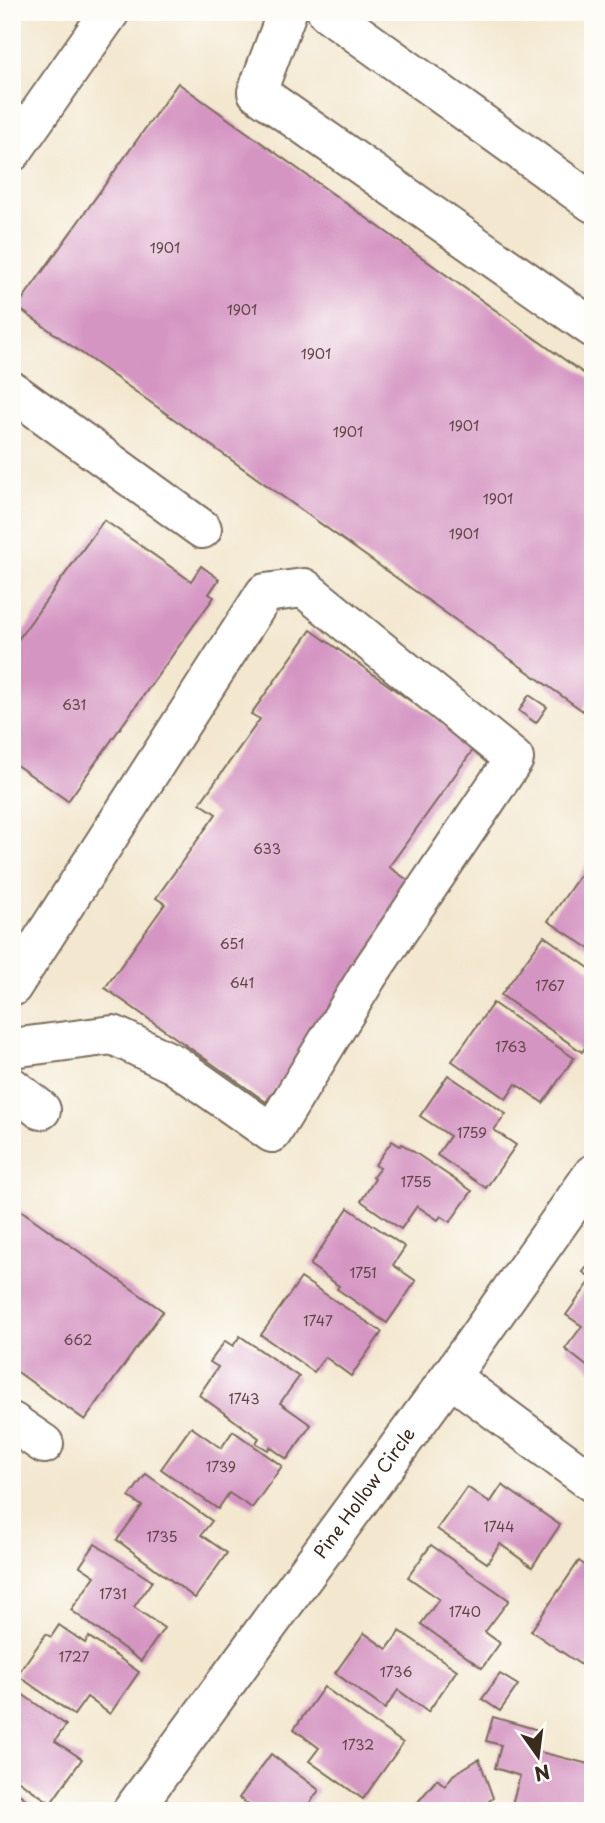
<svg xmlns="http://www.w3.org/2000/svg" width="605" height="1823" font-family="'Playpen Sans',sans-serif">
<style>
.building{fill:#d595c3}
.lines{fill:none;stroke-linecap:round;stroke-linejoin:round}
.minor-casing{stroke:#7b6c5c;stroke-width:42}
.minor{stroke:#fff;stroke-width:38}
.labels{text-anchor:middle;stroke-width:5;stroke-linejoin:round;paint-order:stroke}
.number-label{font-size:14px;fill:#624547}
.street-label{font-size:18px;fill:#3b2a1e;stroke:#fdfcf7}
</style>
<rect width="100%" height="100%" fill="#fdfcf7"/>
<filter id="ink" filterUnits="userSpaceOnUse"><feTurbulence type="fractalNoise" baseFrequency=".0143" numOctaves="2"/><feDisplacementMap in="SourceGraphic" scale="14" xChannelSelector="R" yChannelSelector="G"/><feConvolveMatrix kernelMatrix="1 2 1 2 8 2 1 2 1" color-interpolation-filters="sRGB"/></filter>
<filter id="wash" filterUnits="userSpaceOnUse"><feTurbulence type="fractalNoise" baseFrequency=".00686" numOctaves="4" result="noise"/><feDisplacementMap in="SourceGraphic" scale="28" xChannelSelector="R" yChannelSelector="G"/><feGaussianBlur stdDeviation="1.57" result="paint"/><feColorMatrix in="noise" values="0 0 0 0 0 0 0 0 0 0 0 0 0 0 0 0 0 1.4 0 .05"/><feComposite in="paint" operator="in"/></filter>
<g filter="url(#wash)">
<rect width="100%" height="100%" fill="#f3e7cf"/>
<g id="blocks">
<!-- building -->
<g class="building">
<polygon points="178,83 593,380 593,689 583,711 17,307"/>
<polygon points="104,520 191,581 201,566 219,579 209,594 214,597 68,801 12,762 12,648"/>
<polygon points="311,630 475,747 389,867 419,888 266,1102 105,988 165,904 156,898 216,814 200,803 260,719 251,714"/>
<polygon points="529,695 547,707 536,723 519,711"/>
<polygon points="589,862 593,864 593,951 548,921"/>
<polygon points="544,936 593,971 593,1036 582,1052 501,995"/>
<polygon points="493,1003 574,1058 543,1103 516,1084 506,1099 452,1061"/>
<polygon points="448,1075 506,1114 494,1130 516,1145 486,1188 437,1155 450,1136 420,1116"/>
<polygon points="392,1141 400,1146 402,1144 472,1191 450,1222 441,1216 438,1220 417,1206 401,1229 361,1201 375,1179 373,1177 380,1168 375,1165"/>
<polygon points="12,1204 163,1311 85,1420 12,1368"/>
<polygon points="348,1208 405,1247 393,1265 416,1281 387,1323 337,1289 339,1286 310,1265"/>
<polygon points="593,1259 593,1371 565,1349 582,1326 566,1315 592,1279 583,1272"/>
<polygon points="301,1278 382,1332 351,1376 325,1357 314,1372 261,1335"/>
<polygon points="240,1336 299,1377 280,1403 311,1425 287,1459 270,1447 268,1450 256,1443 259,1438 199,1395 218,1367 210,1362 225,1341 233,1346"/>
<polygon points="191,1427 221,1448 233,1431 282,1466 252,1508 229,1493 218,1509 161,1469"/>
<polygon points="146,1474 212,1521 201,1535 227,1553 195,1598 117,1540 142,1506 129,1497"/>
<polygon points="502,1485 560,1525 532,1567 500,1544 487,1563 437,1529 467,1487 490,1503"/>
<polygon points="95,1544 152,1581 134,1607 164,1628 141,1661 71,1610 95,1576 80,1566"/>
<polygon points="431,1545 509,1600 485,1632 500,1643 482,1668 421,1624 439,1599 408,1577"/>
<polygon points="579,1561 593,1571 593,1667 590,1671 531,1631"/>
<polygon points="59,1625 85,1643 89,1637 139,1672 110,1714 87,1697 74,1715 17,1675 46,1634 51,1637"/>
<polygon points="400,1631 457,1670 428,1712 398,1690 385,1709 335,1673 364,1633 387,1649"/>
<polygon points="500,1674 518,1685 500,1711 482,1699"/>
<polygon points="12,1687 66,1725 55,1741 82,1759 51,1803 16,1779 18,1777 12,1773"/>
<polygon points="324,1687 403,1743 363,1799 309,1761 319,1748 294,1729"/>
<polygon points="493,1717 538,1730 532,1750 593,1765 593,1783 585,1811 510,1811 520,1776 495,1768 501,1745 486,1741"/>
<polygon points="271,1754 319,1790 307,1807 311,1811 257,1811 239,1798"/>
<polygon points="479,1759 493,1798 477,1811 416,1811 413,1808 437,1779 445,1786 453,1775"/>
<polygon points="12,1789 43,1811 12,1811"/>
</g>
</g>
</g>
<g filter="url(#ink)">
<use href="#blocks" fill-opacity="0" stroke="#7b6c5c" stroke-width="2"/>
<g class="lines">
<defs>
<g id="minor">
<polyline points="287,12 257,92 593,328"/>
<polyline points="327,12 593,203"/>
<polyline points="12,152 110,12"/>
<polyline points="12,391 202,529"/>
<polyline points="12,987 265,593 304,588 514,759 367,977 272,1133 174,1064 113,1035 12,1048"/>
<polyline points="12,1087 41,1110"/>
<polyline points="450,1377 593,1483"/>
<polyline points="12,1422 44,1444"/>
<path id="s1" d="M132,1811L450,1377L593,1174"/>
</g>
</defs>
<!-- minor casing -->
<use href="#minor" class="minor-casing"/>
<!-- minor -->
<use href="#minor" class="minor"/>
</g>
</g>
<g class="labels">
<!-- number labels -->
<g class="number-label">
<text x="165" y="253">1901</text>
<text x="242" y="315">1901</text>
<text x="316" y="359">1901</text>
<text x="464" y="431">1901</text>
<text x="348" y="437">1901</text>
<text x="498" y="504">1901</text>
<text x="464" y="539">1901</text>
<text x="74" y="710">631</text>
<text x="267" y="854">633</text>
<text x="232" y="949">651</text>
<text x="242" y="988">641</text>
<text x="550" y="991">1767</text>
<text x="511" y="1052">1763</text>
<text x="472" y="1138">1759</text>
<text x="416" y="1187">1755</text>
<text x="363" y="1278">1751</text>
<text x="318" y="1326">1747</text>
<text x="78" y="1345">662</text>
<text x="244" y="1404">1743</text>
<text x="221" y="1472">1739</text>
<text x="499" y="1532">1744</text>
<text x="162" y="1542">1735</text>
<text x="113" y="1599">1731</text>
<text x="465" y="1617">1740</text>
<text x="74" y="1662">1727</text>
<text x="396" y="1677">1736</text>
<text x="358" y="1750">1732</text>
</g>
<!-- street labels -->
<g class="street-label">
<text dy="6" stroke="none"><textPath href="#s1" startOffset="394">Pine Hollow Circle</textPath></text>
</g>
</g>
<!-- margin -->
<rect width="605" height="1823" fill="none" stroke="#fdfcf7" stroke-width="42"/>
<!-- north arrow -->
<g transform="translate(538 1756) rotate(166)" stroke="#fdfcf7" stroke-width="5" paint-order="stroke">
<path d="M0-5L12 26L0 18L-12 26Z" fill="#3b2a1e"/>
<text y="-10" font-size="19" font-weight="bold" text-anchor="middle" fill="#3b2a1e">N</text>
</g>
</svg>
